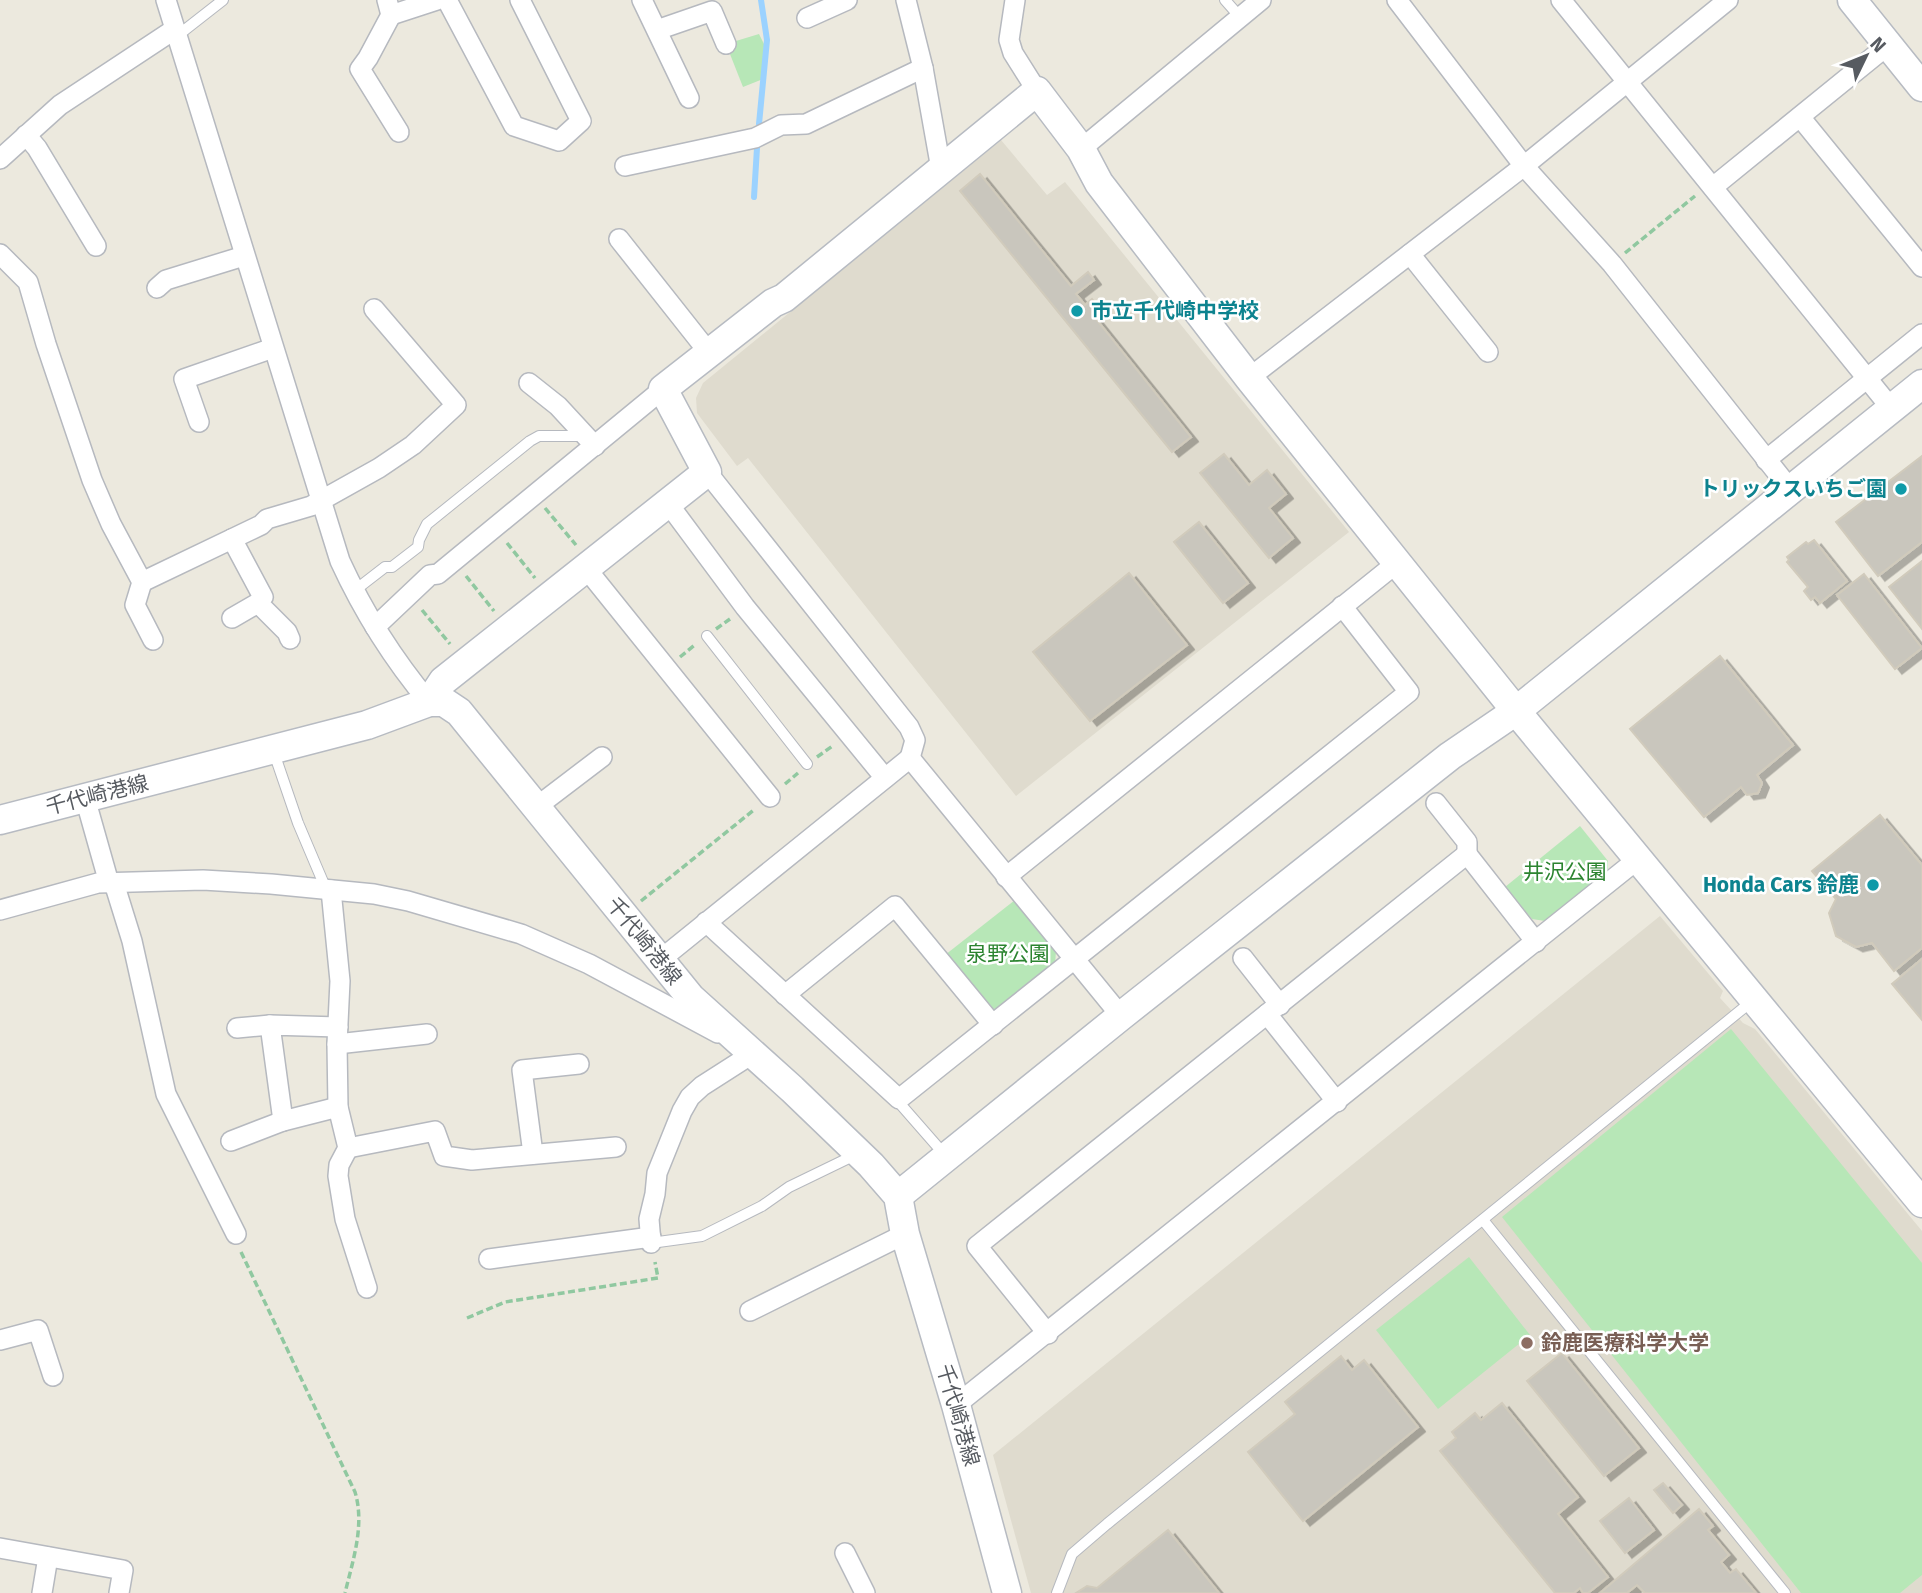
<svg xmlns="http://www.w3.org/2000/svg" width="1922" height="1593" font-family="'Fira Sans','Noto Sans JP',sans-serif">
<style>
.education{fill:#dfdbce}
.green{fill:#b7e7b7}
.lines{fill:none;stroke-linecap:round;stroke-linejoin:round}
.stream{stroke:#9bd2ff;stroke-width:6}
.building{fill:#c9c6bd;stroke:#d1cbbc;stroke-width:2;filter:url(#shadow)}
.lane-casing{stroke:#b6b9bf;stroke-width:12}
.street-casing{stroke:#b6b9bf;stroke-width:22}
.secondary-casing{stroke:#b7bbc2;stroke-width:31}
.path{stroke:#90c8a0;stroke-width:3.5;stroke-dasharray:7 3.5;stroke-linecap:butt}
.lane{stroke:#fff;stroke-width:10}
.street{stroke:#fff;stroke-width:19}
.secondary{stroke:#fff;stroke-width:28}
.culture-dot{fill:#0f9aa8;stroke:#fff;stroke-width:2.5}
.education-dot{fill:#8d6e63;stroke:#fff;stroke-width:2.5}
.labels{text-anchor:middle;stroke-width:5;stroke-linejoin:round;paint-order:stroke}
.culture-label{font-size:21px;font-weight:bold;fill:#0d838f;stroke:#fff;text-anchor:end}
.street-label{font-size:21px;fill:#575b61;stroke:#fff}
.park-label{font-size:21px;fill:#2c8430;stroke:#fff}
.education-label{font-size:21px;font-weight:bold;fill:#785e54;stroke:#fff;text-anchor:start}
</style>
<defs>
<filter id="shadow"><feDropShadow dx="7" dy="4.5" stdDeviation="0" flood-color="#0004"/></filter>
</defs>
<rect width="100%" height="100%" fill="#ece9de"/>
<!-- education -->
<g class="education">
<polygon points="1001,140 1047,195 1065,182 1349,532 1016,796 748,458 737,466 697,413 696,398 703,383"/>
<polygon points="1660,916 1723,991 1720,998 1743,1023 1755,1029 1922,1231 1922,1593 1031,1593 993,1455"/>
</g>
<!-- green -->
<g class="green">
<polygon points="759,34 764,44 763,79 743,87 726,44"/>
<polygon points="1580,826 1608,861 1608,872 1545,921 1532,919 1505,887"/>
<polygon points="1015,900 1056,951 1055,965 1001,1010 989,1008 945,955"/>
<polygon points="1731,1029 1922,1263 1922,1575 1900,1593 1801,1593 1502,1217"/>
<polygon points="1469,1257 1530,1335 1438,1409 1376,1330"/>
</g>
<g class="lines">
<!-- stream -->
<g class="stream">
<polyline points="759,124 767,40 761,0"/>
<polyline points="754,197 757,148"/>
</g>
</g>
<!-- building -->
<g class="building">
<polygon points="980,174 1071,286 1088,272 1094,280 1076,294 1085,305 1092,299 1099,308 1092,314 1191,437 1172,452 960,191"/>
<polygon points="1224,454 1249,485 1267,470 1286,494 1269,508 1293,538 1269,558 1200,473"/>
<polygon points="1922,456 1922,542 1878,576 1836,522"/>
<polygon points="1199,522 1248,583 1223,603 1174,542"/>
<polygon points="1814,540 1847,581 1820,603 1815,597 1811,600 1804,591 1808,587 1787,562 1789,560 1787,557 1806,542 1808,544"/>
<polygon points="1922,561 1922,629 1889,587"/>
<polygon points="1129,573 1187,645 1090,721 1033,652"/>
<polygon points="1864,574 1922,648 1895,669 1837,595"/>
<polygon points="1720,656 1793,745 1757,775 1762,783 1758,793 1747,795 1741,787 1704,817 1630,729"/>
<polygon points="1880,815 1922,865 1922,948 1894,971 1872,943 1856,947 1836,936 1829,913 1836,899 1812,871"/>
<polygon points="1922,959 1922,1020 1892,984"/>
<polygon points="1562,1353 1639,1448 1604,1476 1527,1381"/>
<polygon points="1341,1356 1352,1370 1364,1360 1418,1427 1303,1521 1248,1452 1295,1414 1285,1402"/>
<polygon points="1502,1403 1578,1497 1558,1514 1608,1577 1588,1593 1583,1593 1580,1588 1574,1593 1555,1593 1440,1451 1456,1438 1452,1432 1475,1413 1481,1420"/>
<polygon points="1663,1483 1682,1505 1673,1513 1654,1490"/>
<polygon points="1629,1498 1654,1530 1625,1553 1600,1521"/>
<polygon points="1699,1509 1713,1526 1708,1530 1729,1555 1721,1562 1730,1573 1736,1569 1756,1593 1645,1593 1637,1585 1627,1593 1600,1593"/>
<polygon points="1168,1530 1219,1593 1076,1593 1087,1586 1097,1588"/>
</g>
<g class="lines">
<defs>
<g id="lane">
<polyline points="1225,0 1240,17"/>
<polyline points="177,36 223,0"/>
<polyline points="354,591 385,567 392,567 418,547 419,540 427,524 530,441 539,436 585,436"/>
<polyline points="707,636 807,764"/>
<polyline points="273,750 298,823 326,889"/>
<polyline points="899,1099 902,1106 937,1146"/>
<polyline points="1483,1220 1785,1593"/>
<polyline points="651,1243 702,1236 762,1206 789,1187 855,1155"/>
<polyline points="1057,1593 1072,1554 1107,1524 1751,1002"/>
</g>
<g id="street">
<path d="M166,0L340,561C363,611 393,659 429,702"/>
<polyline points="387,0 391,15 437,0"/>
<polyline points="447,0 514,126 559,141 581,121 520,0"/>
<polyline points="642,0 689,98"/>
<polyline points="906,0 923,68 941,169"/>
<polyline points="1015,0 1009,40 1013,53 1037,91"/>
<polyline points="1397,0 1524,166 1612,264 1790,489"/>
<polyline points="1561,0 1891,408"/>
<polyline points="391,15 368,58 360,69 399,132"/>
<polyline points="807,18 847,0"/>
<polyline points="657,30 712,11 726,44"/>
<polyline points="1800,117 1922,267"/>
<polyline points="26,135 37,148 96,246"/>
<polyline points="1081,149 1261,0"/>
<polyline points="0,159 60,105 175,29"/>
<polyline points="625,166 755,138 781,125 806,124 923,68"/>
<polyline points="1713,187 1888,45"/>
<polyline points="619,239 710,354"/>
<polyline points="0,254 28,282 46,344 92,480 111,524 142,582 135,605 153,640"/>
<polyline points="1410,254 1488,352"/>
<polyline points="157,288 166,280 244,256"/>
<polyline points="1249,378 1524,166 1728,0"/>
<polyline points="529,383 558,406 595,446"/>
<polyline points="199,422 184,379 273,348"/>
<polyline points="1766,460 1922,334"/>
<polyline points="707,472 909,727 915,740 910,758"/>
<polyline points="667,502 745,607 885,778"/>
<polyline points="232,539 263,597 258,603 287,632 290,639"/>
<polyline points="585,567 770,797"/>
<polyline points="142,582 261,525 267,519 311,506 379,468 413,445 456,405 374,309"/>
<polyline points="232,618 258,603"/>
<polyline points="375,627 430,575 438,574 663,389"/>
<polyline points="85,798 109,883"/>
<polyline points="1436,803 1467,842 1467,854"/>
<polyline points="535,808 602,757"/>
<polyline points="1006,877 1398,562"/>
<polyline points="114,883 132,941 166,1094 236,1234"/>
<polyline points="331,890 340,981 337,1044 338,1107 348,1148 339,1165 338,1176 345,1219 367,1288"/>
<polyline points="0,910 98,883 203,880 271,884 374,894 408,901 521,934 589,964 718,1033"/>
<polyline points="706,922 899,1099 1409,692 1342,606"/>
<polyline points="1243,958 1280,1005"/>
<polyline points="660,960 910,758 1121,1016"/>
<polyline points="785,995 895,906 993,1025"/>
<polyline points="1267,1014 1337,1102"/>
<polyline points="237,1028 270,1025"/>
<polyline points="337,1044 427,1034"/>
<polyline points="283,1121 270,1025 338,1027"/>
<polyline points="231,1141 283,1121 338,1107"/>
<polyline points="348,1148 435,1131 444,1156 472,1160 616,1147"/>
<polyline points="533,1154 522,1070 579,1064"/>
<polyline points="651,1243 649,1219 655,1194 657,1173 682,1111 690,1097 702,1086 752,1054"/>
<polyline points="489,1259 651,1237"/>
<polyline points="750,1311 905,1234"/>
<polyline points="1048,1334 977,1246 1467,854 1536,942"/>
<polyline points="0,1340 38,1330 53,1376"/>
<polyline points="956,1405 1638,859"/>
<polyline points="0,1548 123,1570 119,1593"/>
<polyline points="845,1553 865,1593"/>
<polyline points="42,1593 48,1557"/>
</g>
<g id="secondary">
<polyline points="1852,0 1922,87"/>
<polyline points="429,702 443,681 707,472 663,389 773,303 784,298 1037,91 1081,149 1099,183 1249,378 1516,711 1922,1203"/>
<polyline points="0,820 367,725 429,702 444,702 459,712 691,998 792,1089 871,1165 898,1196 905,1234 956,1405 1007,1593"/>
<polyline points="898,1196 1121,1016 1450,756 1516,711 1922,384"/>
</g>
</defs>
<!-- lane casing -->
<use href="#lane" class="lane-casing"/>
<!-- street casing -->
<use href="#street" class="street-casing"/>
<!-- secondary casing -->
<use href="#secondary" class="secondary-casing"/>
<!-- path -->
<g class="path">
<polyline points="1625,253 1695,196"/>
<polyline points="545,508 576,545"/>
<polyline points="507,543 535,578"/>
<polyline points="466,576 494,611"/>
<polyline points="422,610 450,644"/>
<polyline points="716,629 730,619"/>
<polyline points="680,657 696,644"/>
<polyline points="817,757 834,745"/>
<polyline points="785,784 798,773"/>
<polyline points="641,901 755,809"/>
<path d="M241,1252L355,1492C365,1525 353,1560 345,1593"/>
<polyline points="467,1318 505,1302 658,1278 655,1262"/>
</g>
<!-- lane -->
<use href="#lane" class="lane"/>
<!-- street -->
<use href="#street" class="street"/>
<!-- secondary -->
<use href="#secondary" class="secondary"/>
</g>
<!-- markers -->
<g class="culture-dot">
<circle cx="1077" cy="311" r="7"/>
<circle cx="1901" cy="489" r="7"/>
<circle cx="1873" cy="885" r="7"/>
</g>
<circle class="education-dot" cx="1527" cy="1343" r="7"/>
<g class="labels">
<!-- culture labels -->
<g class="culture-label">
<text x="1091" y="318" text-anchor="start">市立千代崎中学校</text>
<text x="1887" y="496">トリックスいちご園</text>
<text x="1859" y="892">Honda Cars 鈴鹿</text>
</g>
<!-- street labels -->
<g class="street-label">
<text transform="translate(97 795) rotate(-14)" y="7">千代崎港線</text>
<text transform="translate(644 941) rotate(51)" y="7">千代崎港線</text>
<text transform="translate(958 1415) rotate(74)" y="7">千代崎港線</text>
</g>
<!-- park labels -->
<g class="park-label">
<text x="1565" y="879">井沢公園</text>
<text x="1008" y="961">泉野公園</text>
</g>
<!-- education labels -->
<g class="education-label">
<text x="1541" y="1350">鈴鹿医療科学大学</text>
</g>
</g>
<!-- north arrow -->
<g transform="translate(1866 56) rotate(47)" stroke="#ffffff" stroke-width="5" paint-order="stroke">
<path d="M0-5L12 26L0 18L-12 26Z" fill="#575b61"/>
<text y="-10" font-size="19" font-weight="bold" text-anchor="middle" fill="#575b61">N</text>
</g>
</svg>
